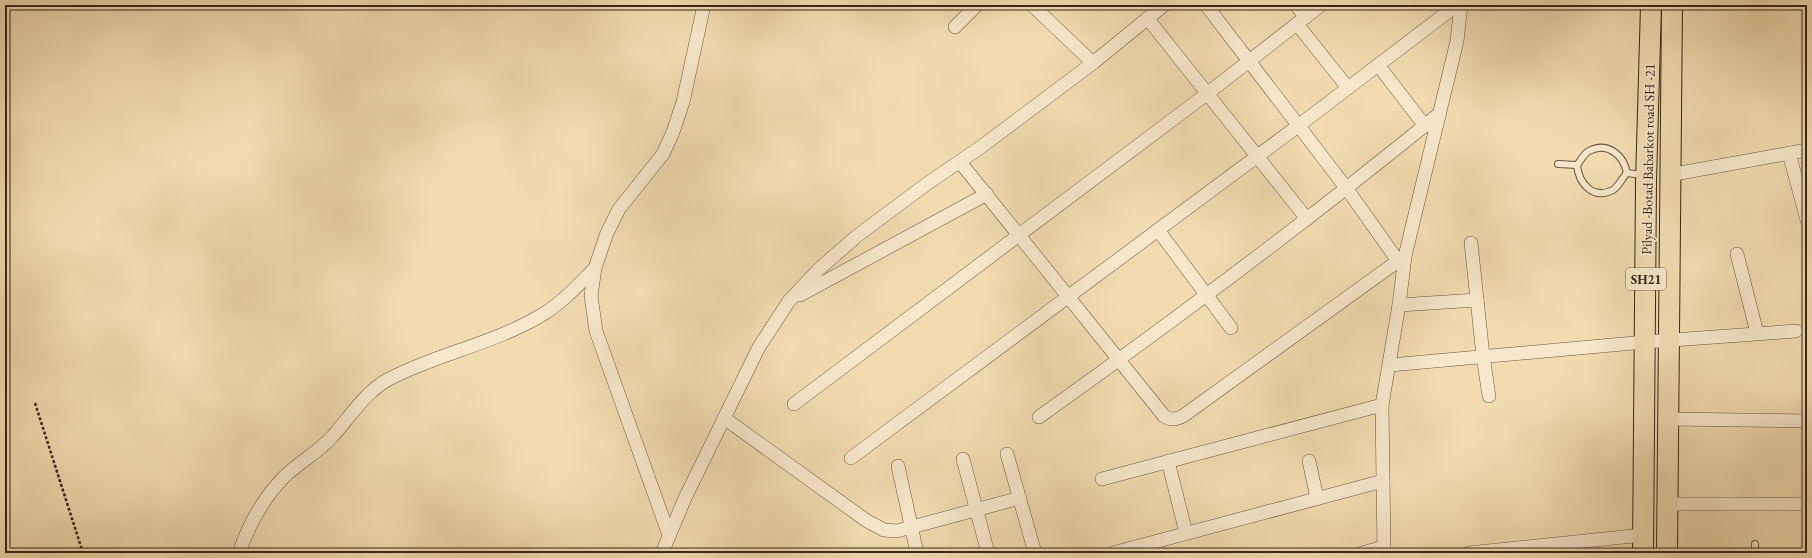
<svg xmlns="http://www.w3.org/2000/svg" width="1812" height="558" font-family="'EB Garamond',serif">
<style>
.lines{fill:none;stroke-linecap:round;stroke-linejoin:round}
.service-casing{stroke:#665340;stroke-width:8}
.minor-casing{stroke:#665340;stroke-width:14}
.primary-casing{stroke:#37251b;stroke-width:22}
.path{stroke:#37251b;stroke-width:2.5;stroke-dasharray:3 2;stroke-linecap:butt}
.service{stroke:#f7e8cb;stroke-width:6}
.minor{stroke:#f7e8cb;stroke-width:13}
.primary{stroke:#f2dcaf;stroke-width:20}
.labels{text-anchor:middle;stroke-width:3.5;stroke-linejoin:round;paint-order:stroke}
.shield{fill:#f7e8cb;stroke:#716050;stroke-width:1}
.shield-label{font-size:13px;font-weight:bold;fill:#37251b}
.street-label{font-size:14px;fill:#37251b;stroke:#f7e8cb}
</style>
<rect width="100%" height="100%" fill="#f2dcaf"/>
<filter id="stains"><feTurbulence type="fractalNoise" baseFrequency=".005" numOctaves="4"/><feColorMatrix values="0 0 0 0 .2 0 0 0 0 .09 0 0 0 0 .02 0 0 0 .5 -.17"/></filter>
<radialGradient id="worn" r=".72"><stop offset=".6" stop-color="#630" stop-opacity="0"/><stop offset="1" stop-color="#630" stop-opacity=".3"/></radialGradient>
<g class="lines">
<defs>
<g id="service">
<path d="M1558,164L1577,165C1581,161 1583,154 1589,151C1608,141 1624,156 1627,173"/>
<path d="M1577,165C1579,184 1593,200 1613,190C1619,186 1622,178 1627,173L1643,175"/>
<polyline points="1755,553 1755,544"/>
</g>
<g id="minor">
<polyline points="1032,5 1093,63"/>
<polyline points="1206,5 1347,189 1398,261"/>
<polyline points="1296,5 1306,17"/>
<polyline points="1148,19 1307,219"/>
<polyline points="1297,24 1348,88"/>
<polyline points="955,27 977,5"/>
<polyline points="1378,65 1425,126"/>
<polyline points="1789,153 1807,220"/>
<path d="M960,162L1164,416C1171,420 1175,420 1183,416L1405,256"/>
<polyline points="1669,175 1807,150"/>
<polyline points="1158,230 1231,328"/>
<polyline points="1471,243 1483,356 1489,396"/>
<polyline points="1737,254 1757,333"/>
<polyline points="800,295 987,194"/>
<polyline points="1399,305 1477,300"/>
<polyline points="1390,365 1645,342 1796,331"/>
<polyline points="794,404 1208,93 1321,5"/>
<path d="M1039,417C1175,320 1309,220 1439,114"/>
<polyline points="724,418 867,521 884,530 897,531 1020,498"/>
<polyline points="1667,419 1807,421"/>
<polyline points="1007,454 1035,553"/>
<polyline points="851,458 1298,126 1457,5"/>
<polyline points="963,459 988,553"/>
<polyline points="1168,461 1186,533"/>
<polyline points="1309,461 1317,498"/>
<polyline points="898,466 917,553"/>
<polyline points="1102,479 1382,405"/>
<polyline points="1667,504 1807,504"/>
<polyline points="669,535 596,331 591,296 595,268 607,233 619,209 663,154 673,132 683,102 704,5"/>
<path d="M239,553C249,524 263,498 285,476C300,462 318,452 332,437C349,418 366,391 389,379C439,353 497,343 545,313C564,301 579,284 595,268"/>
<polyline points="662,553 685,498 759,347 789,301 819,269 857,236 928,183 981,147 1093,63 1164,5"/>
<polyline points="1113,553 1383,481"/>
<polyline points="1362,553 1384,547"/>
<polyline points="1384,553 1382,405 1399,305 1405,256 1457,41 1461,5"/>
<polyline points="1469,553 1643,535"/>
</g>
<g id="primary">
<polyline points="1643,553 1646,182 1651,5"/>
<polyline points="1667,553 1672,5"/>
</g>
</defs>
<!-- service casing -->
<use href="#service" class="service-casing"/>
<!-- minor casing -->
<use href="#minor" class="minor-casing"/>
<!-- primary casing -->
<use href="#primary" class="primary-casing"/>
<!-- path -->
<polyline class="path" points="35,403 83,553"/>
<!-- service -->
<use href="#service" class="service"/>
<!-- minor -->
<use href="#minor" class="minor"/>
<!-- primary -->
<use href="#primary" class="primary"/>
</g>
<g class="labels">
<!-- shield labels -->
<rect class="shield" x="1626" y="268" width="40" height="22" rx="3"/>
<g class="shield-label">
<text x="1646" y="284">SH21</text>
</g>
<!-- street labels -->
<g class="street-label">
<text transform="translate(1648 159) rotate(-89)" y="5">Pilyad -Botad Babarkot road SH -21</text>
</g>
</g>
<!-- margin -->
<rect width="1812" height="558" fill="none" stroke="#f2dcaf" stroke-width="20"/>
<rect x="6" y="6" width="1800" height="546" fill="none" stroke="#37251b" stroke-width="2"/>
<rect x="10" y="10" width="1792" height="538" fill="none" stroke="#37251b"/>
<rect width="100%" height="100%" filter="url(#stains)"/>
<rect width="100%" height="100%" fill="url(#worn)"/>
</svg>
